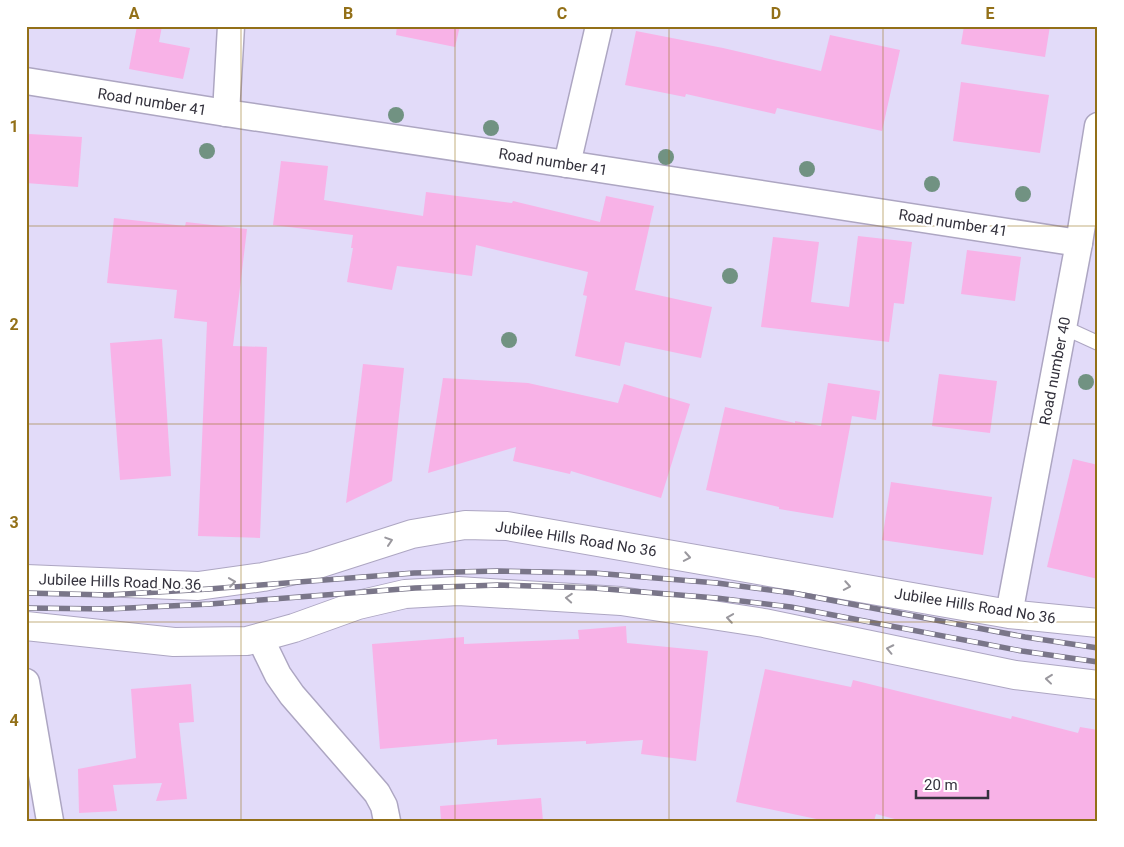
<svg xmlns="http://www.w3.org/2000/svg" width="1124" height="847" font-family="Roboto,sans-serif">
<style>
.building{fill:#f8b2e7}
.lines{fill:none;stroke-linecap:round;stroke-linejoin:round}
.lane-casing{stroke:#ada6c2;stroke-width:16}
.street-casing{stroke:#ada6c2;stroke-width:29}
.primary-casing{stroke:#ada6c2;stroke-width:30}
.lane{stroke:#fff;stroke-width:14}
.street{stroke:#fff;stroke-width:26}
.primary{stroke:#fff;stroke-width:28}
.rail-casing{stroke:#7a7689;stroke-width:5.5}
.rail{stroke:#fff;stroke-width:4;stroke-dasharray:11;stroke-linecap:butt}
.tree{fill:#719282}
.oneway{stroke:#9a989e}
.grid{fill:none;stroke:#937018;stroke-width:1;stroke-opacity:0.55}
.labels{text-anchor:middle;stroke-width:4.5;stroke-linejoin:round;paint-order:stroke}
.street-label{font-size:15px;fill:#34323d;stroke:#fff}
.neatline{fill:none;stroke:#937018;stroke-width:2}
.grid-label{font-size:16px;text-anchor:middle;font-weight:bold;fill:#937018}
</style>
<rect width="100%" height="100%" fill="#e2dbf9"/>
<!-- building -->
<g class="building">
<polygon points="137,26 162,26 159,42 190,48 183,79 129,69"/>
<polygon points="397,26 460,26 455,47 396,35"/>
<polygon points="964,26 1050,26 1045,57 961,44"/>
<polygon points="636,31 723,48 821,71 830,35 900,50 882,131 777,108 775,114 686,94 685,97 625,85"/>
<polygon points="961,82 1049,95 1040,153 953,141"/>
<polygon points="29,134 82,137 78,187 26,183"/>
<polygon points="281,161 328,166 324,200 423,216 426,192 512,203 513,201 600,222 606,196 654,206 635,290 712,307 701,358 625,342 620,366 575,356 587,296 583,295 588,272 476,245 472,276 397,266 392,290 347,282 353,248 351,248 353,235 273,225"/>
<polygon points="114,218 185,226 186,222 247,229 233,346 267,347 260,538 198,536 207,322 174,318 177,290 107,283"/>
<polygon points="858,236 912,242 904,304 894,303 889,342 761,327 773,237 819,242 811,302 849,307"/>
<polygon points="967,250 1021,257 1015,301 961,294"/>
<polygon points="162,339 171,476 120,480 110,343"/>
<polygon points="363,364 404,368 392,481 346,503"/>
<polygon points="939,374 997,381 990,433 932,426"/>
<polygon points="443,378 528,383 618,403 624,384 690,404 661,498 571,471 570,474 513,461 516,447 428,473"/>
<polygon points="828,383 880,391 876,420 852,416 833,518 779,509 779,507 706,490 725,407 795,423 795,421 821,426"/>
<polygon points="1073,459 1098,465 1098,579 1047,567"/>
<polygon points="891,482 992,497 983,555 882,540"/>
<polygon points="626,626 627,643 708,651 696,761 641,754 643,740 586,744 586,741 497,745 497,739 380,749 372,644 464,637 464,644 579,639 578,630"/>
<polygon points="765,669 851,687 853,680 1011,719 1012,716 1078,733 1080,727 1098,730 1098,821 902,821 876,814 874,821 826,821 736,802"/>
<polygon points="191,684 194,722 179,723 187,799 156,801 162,783 113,785 117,811 79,813 78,769 136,758 131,689"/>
<polygon points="541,798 543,821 441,821 440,806"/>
</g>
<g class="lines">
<defs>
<polyline id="lane" points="1063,327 1098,343"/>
<g id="street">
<polyline points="26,81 226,113 567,164 1079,243"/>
<polyline points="226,113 231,26"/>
<polyline points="567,164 599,26"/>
<polyline points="1009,614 1079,243 1098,126"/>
<polyline points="260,638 278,675 292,695 377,793 384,806 387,821"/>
<polyline points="26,682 50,821"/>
</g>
<g id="primary">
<polyline points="26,579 198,586 263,577 309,567 412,534 465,525 507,526 1009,614 1098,623"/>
<polyline points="26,626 174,642 247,641 294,628 358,605 405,594 458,591 621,601 764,623 1015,675 1098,685"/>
</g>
</defs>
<!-- lane casing -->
<use href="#lane" class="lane-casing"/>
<!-- street casing -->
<use href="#street" class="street-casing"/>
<!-- primary casing -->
<use href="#primary" class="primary-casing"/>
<!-- lane -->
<use href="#lane" class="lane"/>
<!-- street -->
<use href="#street" class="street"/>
<!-- primary -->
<use href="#primary" class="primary"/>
<defs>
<g id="rail">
<polyline points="26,593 108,595 209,589 414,573 498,571 594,573 717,583 793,593 1025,637 1098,648"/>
<polyline points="26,608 108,609 210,604 415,588 498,585 594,588 716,598 791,607 1022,651 1098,662"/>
</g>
</defs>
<!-- rail casing -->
<use href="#rail" class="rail-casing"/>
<!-- rail -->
<use href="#rail" class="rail"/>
</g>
<!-- trees -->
<g class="tree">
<circle cx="396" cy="115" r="8"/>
<circle cx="491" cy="128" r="8"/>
<circle cx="207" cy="151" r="8"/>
<circle cx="666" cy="157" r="8"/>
<circle cx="807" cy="169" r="8"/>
<circle cx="932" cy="184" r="8"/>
<circle cx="1023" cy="194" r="8"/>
<circle cx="730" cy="276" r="8"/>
<circle cx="509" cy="340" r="8"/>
<circle cx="1086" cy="382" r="8"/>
</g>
<!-- one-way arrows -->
<defs><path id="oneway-chevron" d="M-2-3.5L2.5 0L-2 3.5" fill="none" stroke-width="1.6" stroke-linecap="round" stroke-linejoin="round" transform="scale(1.25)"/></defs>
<g class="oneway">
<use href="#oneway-chevron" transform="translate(389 541) rotate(-18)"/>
<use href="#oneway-chevron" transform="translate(687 557) rotate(10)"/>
<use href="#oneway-chevron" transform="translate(232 582) rotate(-8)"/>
<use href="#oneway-chevron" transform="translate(847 586) rotate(10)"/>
<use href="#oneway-chevron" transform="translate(569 598) rotate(-176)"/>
<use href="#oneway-chevron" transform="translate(730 618) rotate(-171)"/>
<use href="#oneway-chevron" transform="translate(890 649) rotate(-168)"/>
<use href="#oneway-chevron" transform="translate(1049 679) rotate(-174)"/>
</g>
<!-- grid -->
<path class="grid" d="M241,26V821M455,26V821M669,26V821M883,26V821M26,226H1098M26,424H1098M26,622H1098"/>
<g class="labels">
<!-- street labels -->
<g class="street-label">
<text transform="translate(152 102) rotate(9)" y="5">Road number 41</text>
<text transform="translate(553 162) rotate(9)" y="5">Road number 41</text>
<text transform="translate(953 223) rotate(9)" y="5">Road number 41</text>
<text transform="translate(1055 371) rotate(-79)" y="5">Road number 40</text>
<text transform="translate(576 539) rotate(9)" y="5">Jubilee Hills Road No 36</text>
<text transform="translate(120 582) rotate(2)" y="5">Jubilee Hills Road No 36</text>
<text transform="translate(975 606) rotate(9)" y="5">Jubilee Hills Road No 36</text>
</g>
</g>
<!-- border -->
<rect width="1124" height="847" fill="none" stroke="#ffffff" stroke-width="55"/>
<!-- scale -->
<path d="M916 790v8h72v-8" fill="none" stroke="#34323d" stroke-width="2.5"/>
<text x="924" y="790" font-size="15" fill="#34323d" stroke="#ffffff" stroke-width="4" paint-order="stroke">20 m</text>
<rect x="28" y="28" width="1068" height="792" class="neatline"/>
<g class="grid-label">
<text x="134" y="19">A</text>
<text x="348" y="19">B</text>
<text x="562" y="19">C</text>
<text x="776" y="19">D</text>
<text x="990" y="19">E</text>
<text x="14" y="132">1</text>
<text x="14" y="330">2</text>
<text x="14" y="528">3</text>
<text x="14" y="726">4</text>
</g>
</svg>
